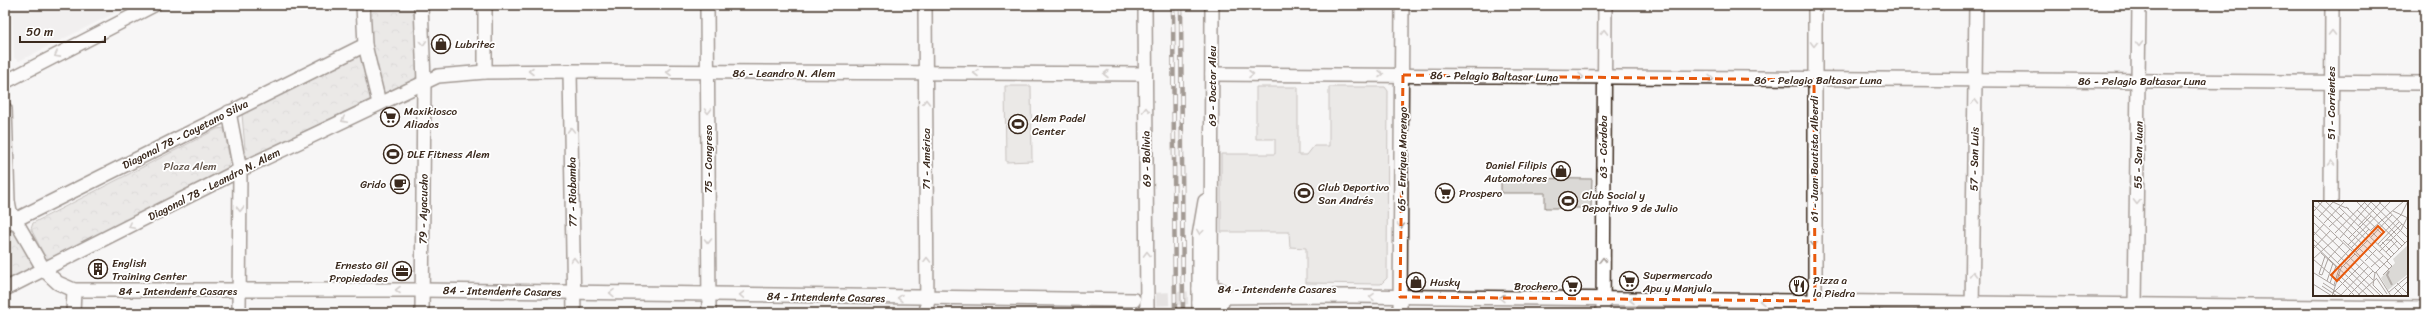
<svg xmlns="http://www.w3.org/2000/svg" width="2430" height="318" font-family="Sriracha,sans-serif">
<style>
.built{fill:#e9e7e6}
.park{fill:url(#park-crowns);stroke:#8b827a}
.pitch{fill:#dbd9d6;stroke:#8b827a}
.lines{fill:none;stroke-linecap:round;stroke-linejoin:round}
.minor-tunnel{stroke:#d1cdcb;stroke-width:13;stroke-dasharray:13 6;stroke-linecap:butt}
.minor-casing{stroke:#3b2a1e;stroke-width:16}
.minor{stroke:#fff;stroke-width:13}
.rail-casing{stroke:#3b2a1e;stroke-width:4.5}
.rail{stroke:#fff;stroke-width:3;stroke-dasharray:9;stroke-linecap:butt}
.oneway{stroke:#a79f9a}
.marked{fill:none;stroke:#e8590c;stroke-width:3;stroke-dasharray:8 5;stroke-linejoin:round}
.labels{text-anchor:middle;stroke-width:3.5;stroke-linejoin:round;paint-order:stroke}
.poi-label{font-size:11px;fill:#3b2a1e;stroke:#fff;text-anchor:start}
.street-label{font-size:11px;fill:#3b2a1e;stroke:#fff}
.park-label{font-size:11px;fill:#63564c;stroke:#fff}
.inset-river{fill:none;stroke:#b4aeaa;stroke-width:2}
.inset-road{fill:none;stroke:#aca4a0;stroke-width:1}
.view{fill:#e8590c;fill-opacity:0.15;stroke:#e8590c;stroke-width:2}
.inset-edge{fill:none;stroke:#3b2a1e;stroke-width:2}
</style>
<defs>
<pattern id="park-crowns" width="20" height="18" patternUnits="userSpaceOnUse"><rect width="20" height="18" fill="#dbd9d6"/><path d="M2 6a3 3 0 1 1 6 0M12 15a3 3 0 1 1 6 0" fill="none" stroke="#bdbab7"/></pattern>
</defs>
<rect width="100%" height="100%" fill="#f7f6f6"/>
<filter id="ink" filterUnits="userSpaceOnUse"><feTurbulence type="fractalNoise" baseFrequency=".025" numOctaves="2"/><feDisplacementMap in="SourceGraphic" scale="8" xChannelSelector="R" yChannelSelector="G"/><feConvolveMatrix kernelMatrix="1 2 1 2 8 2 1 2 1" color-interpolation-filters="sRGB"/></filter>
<g filter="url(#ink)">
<!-- built -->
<polygon class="built" points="12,5 125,5 123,9 19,61 14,58"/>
<!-- park -->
<g class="park">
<polygon points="369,5 415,5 418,73 415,79 385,94 381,90 370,38"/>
<polygon points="361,55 373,98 246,160 242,114"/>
<polygon points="224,128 230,161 226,170 52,258 46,259 31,229 33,223 217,129"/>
<polygon points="9,231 18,233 34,262 31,269 5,282 5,233"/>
</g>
<!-- pitch -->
<g class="pitch">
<polygon points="1005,86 1031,86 1032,161 1006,162"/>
<polygon points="1256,87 1298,87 1298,155 1307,155 1314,146 1329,146 1329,87 1385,87 1388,91 1387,278 1381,284 1306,283 1306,248 1290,247 1289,232 1221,232 1221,154 1275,154 1275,139 1256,139"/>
<polygon points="1501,178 1592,179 1591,208 1545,208 1545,193 1501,193"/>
</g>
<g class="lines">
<!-- minor-tunnel -->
<polyline class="minor-tunnel" points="1137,300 1209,297"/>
<defs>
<g id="minor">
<polyline points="363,5 365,45 379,103"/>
<polyline points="421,5 424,81 422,313"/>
<polyline points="485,5 485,72"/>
<polyline points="707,5 709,313"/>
<polyline points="925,5 927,313"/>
<polyline points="1145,5 1147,313"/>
<polyline points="1815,5 1815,313"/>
<polyline points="570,71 574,313"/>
<polyline points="1212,74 2425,83"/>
<polyline points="5,82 154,5"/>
<polyline points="5,109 8,201 10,211 44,270 58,283 74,290 422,290 1134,300"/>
<polyline points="229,112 240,170 239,313"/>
<polyline points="2331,202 2332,5"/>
<polyline points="5,225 365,45"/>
<polyline points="5,289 240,170 438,76 485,72 570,71 1145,74"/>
<polyline points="1199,289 1219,289"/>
<polyline points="1211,289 1212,5"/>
<polyline points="1211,297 1352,296 2425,308"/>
<polyline points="1199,303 1222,303"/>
<polyline points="2135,306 2139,5"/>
<polyline points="73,313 74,290"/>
<polyline points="1199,313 1199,236 1205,201"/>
<polyline points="1400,313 1402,5"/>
<polyline points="1603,313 1605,5"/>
<polyline points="1972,313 1976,5"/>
</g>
</defs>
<!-- minor casing -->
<use href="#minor" class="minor-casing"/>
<!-- minor -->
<use href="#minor" class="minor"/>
<defs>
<g id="rail">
<polyline points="1173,5 1175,313"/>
<polyline points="1181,5 1183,313"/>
</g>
</defs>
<!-- rail casing -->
<use href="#rail" class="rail-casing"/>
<!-- rail -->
<use href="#rail" class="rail"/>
</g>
<!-- one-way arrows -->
<defs><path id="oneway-chevron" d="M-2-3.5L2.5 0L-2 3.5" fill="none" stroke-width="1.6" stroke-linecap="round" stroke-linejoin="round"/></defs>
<g class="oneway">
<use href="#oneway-chevron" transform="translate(1604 32) rotate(-89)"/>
<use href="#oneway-chevron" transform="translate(2332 33) rotate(-90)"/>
<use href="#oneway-chevron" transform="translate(423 43) rotate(87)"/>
<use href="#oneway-chevron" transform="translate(1814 44) rotate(91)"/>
<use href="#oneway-chevron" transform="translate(2139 44) rotate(90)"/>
<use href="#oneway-chevron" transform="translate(57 55) rotate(152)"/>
<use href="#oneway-chevron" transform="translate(531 71) rotate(180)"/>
<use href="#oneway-chevron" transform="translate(669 72) rotate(-180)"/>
<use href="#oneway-chevron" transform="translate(976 73) rotate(-180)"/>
<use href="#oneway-chevron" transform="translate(1106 74) rotate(-180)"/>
<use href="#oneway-chevron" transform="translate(1251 74)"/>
<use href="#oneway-chevron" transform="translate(1381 74)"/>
<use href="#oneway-chevron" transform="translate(1581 77) rotate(1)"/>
<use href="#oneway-chevron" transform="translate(1711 79) rotate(1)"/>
<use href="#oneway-chevron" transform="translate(926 102) rotate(-90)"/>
<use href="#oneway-chevron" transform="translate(1975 102) rotate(-89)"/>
<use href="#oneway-chevron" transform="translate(1146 110) rotate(-91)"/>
<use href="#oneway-chevron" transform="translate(708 111) rotate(90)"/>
<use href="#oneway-chevron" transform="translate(344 120) rotate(154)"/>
<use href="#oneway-chevron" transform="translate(571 130) rotate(-91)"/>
<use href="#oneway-chevron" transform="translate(2331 163) rotate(-90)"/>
<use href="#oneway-chevron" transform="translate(2137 202) rotate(91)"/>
<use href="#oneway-chevron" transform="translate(240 209) rotate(90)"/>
<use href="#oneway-chevron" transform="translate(131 226) rotate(153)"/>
<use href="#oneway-chevron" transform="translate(1401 226) rotate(91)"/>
<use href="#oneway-chevron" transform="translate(1200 232) rotate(98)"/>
<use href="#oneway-chevron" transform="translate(708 241) rotate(90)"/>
<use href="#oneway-chevron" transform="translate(1814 244) rotate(90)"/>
<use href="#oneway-chevron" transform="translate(1147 254) rotate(-91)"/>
<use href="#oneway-chevron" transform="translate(574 260) rotate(-91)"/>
<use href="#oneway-chevron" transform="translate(927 260) rotate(-90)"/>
<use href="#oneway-chevron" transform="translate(1603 260) rotate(-90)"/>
<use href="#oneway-chevron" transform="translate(1973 274) rotate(-89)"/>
<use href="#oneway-chevron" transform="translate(398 290) rotate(180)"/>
<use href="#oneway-chevron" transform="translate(612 293) rotate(-179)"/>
<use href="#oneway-chevron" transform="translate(742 295) rotate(-179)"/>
<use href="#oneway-chevron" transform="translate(1372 297) rotate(-179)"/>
<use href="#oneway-chevron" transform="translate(900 298) rotate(-179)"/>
<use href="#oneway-chevron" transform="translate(1502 298) rotate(-179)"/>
<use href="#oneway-chevron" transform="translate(1632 300) rotate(-180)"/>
<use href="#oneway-chevron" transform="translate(1762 301) rotate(-180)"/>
</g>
</g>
<!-- marked area -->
<path d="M0 0H2430V318H0ZM1403,75L1814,80L1815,301L1400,297Z" fill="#f7f6f6" fill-opacity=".55" fill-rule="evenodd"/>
<path class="marked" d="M1403,75L1814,80L1815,301L1400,297Z"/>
<!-- icons -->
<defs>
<symbol id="shop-ring" viewBox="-11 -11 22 22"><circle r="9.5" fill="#fff" stroke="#3b2a1e" stroke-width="1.5"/><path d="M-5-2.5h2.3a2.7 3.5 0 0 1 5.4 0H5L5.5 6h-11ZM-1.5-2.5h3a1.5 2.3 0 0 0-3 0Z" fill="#3b2a1e"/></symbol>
<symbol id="supermarket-ring" viewBox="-11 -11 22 22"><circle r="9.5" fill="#fff" stroke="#3b2a1e" stroke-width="1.5"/><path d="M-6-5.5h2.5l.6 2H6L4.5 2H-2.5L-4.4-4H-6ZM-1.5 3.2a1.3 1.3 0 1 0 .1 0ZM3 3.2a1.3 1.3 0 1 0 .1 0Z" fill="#3b2a1e"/></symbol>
<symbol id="stadium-ring" viewBox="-11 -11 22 22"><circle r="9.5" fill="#fff" stroke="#3b2a1e" stroke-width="1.5"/><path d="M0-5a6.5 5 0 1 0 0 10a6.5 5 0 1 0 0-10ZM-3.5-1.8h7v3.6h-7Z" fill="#3b2a1e"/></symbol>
<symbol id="cafe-ring" viewBox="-11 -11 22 22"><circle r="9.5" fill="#fff" stroke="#3b2a1e" stroke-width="1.5"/><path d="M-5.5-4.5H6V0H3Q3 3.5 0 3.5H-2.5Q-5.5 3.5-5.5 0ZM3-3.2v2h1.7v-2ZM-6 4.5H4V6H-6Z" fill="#3b2a1e"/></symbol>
<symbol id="building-ring" viewBox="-11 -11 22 22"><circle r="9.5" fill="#fff" stroke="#3b2a1e" stroke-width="1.5"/><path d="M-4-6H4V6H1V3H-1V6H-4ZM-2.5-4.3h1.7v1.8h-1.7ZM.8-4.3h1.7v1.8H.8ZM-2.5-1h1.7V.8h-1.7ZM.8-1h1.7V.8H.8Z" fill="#3b2a1e"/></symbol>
<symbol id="office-ring" viewBox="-11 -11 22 22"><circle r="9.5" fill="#fff" stroke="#3b2a1e" stroke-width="1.5"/><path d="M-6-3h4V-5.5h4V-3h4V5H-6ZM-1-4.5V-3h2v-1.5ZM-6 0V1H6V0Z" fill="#3b2a1e"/></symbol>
<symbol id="restaurant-ring" viewBox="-11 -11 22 22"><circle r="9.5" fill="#fff" stroke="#3b2a1e" stroke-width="1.5"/><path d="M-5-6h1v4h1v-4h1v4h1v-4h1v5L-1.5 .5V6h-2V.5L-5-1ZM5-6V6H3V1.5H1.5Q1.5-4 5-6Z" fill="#3b2a1e"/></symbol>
</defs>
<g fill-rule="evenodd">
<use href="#shop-ring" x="430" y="33" width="22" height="22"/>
<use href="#supermarket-ring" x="379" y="106" width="22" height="22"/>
<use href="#stadium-ring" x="1007" y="113" width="22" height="22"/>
<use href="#stadium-ring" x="382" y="143" width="22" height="22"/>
<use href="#shop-ring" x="1550" y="160" width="22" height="22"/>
<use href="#cafe-ring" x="389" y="173" width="22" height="22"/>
<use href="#stadium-ring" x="1293" y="182" width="22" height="22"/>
<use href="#supermarket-ring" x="1434" y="182" width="22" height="22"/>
<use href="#stadium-ring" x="1557" y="190" width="22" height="22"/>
<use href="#building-ring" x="87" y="258" width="22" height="22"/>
<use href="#office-ring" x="391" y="260" width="22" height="22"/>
<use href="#supermarket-ring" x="1618" y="270" width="22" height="22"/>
<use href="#shop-ring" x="1405" y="271" width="22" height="22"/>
<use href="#supermarket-ring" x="1561" y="275" width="22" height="22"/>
<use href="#restaurant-ring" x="1788" y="275" width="22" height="22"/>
</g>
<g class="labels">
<!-- poi labels -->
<g class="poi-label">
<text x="455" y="48">Lubritec</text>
<text x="404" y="115">Maxikiosco<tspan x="404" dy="13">Aliados</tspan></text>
<text x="1032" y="122">Alem Padel<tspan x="1032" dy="13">Center</tspan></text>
<text x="407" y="158">DLE Fitness Alem</text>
<text x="1547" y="169" text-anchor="end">Daniel Filipis<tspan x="1547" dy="13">Automotores</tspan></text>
<text x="386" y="188" text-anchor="end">Grido</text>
<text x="1318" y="191">Club Deportivo<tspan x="1318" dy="13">San Andrés</tspan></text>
<text x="1459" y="197">Prospero</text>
<text x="1582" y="199">Club Social y<tspan x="1582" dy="13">Deportivo 9 de Julio</tspan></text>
<text x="112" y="267">English<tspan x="112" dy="13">Training Center</tspan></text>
<text x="388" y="269" text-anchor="end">Ernesto Gil<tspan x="388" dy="13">Propiedades</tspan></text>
<text x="1643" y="279">Supermercado<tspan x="1643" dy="13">Apu y Manjula</tspan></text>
<text x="1813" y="284">Pizza a<tspan x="1813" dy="13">la Piedra</tspan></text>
<text x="1430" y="286">Husky</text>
<text x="1558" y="290" text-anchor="end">Brochero</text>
</g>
<!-- street labels -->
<g class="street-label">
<text x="784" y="77">86 - Leandro N. Alem</text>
<text transform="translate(1494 76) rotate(1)" y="4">86 - Pelagio Baltasar Luna</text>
<text x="1818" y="84">86 - Pelagio Baltasar Luna</text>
<text x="2142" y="85">86 - Pelagio Baltasar Luna</text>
<text transform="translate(1212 86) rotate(-90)" y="4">69 - Doctor Aleu</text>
<text transform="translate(2331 103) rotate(-90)" y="4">51 - Corrientes</text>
<text transform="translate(185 134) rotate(-27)" y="4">Diagonal 78 - Cayetano Silva</text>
<text transform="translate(1603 147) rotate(-90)" y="4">63 - Córdoba</text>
<text transform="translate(2138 155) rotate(-89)" y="4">55 - San Juan</text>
<text transform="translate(708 159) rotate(-90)" y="4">75 - Congreso</text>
<text transform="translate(926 159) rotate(-90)" y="4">71 - América</text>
<text transform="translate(1146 159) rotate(-91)" y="4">69 - Bolivia</text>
<text transform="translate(1402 159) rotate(-89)" y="4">65 - Enrique Marengo</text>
<text transform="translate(1814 159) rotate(-90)" y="4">61 - Juan Bautista Alberdi</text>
<text transform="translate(1974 159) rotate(-89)" y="4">57 - San Luis</text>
<text transform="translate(214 184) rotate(-27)" y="4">Diagonal 78 - Leandro N. Alem</text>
<text transform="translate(572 192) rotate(-91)" y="4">77 - Riobamba</text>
<text transform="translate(423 209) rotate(-89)" y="4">79 - Ayacucho</text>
<text x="1277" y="293">84 - Intendente Casares</text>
<text x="178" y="295">84 - Intendente Casares</text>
<text transform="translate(502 291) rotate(1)" y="4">84 - Intendente Casares</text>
<text transform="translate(826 297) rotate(1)" y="4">84 - Intendente Casares</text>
</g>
<!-- park labels -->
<g class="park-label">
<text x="190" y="170">Plaza Alem</text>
</g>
</g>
<!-- overview -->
<g transform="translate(2313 201)">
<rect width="95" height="95" fill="#f7f6f6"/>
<path d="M95,44V73L75,89L68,77L82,62L80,58Z" fill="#dbd9d6"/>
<path class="inset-river" d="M76,70L74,74L79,84"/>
<path class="inset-road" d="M4,0L76,68M12,0L75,59M43,0L89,45M50,0L92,42M57,0L95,37M65,0L95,29M20,1L33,7M0,4L67,67M26,6L78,56M36,8L33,6L65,37M44,9L69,33M1,10L10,0M80,10L95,17M77,12L91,0M1,14L62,72M6,16L21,0M0,21L60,79M11,22L32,0M45,25L69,0M16,26L31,12M58,29L77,12M0,30L68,95M22,32L53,0M0,35L11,23M58,36L79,14M27,37L58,1M0,38L29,66M35,38L58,15M30,39L47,55M73,39H78L86,48M69,41L81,53M0,43L55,95M65,43L86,21M35,44L78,0M67,45L89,23M38,47L56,28M0,48L17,30M43,51L55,39M66,51L88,29L95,15M73,51L84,40M8,52L27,69M12,55L6,73L9,74L15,58L30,42M47,56L88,14L95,0M0,58L24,79L46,57M0,58L24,36M52,60L64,48M24,62L37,48M30,64L62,95M58,66L70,55M63,71L78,95M1,72L22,85M24,72L48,95M70,74L79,65L74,60M25,78L42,95M64,78L74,93M14,80L20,62M10,82L28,94M17,82L23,65M84,82L95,93M0,83L19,95M21,84L26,68M9,85L24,95M81,86L90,95M76,91L95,75M20,92L51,61M19,95L28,67L42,53M27,95L55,66M35,95L60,70M44,95L64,77M71,95L60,84L62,72L95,39M80,95L95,80"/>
<path class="view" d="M65,25L71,31L24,80L18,74Z"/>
<rect width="95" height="95" class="inset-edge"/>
</g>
<!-- margin -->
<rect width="2430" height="318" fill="none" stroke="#fff" stroke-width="20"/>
<rect x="10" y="10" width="2410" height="298" fill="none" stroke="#3b2a1e" stroke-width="1.5" filter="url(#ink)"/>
<!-- scale -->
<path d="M20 36v6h85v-6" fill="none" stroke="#3b2a1e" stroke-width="2"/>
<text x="26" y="36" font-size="12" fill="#3b2a1e" stroke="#ffffff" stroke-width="3" paint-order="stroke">50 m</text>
</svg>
